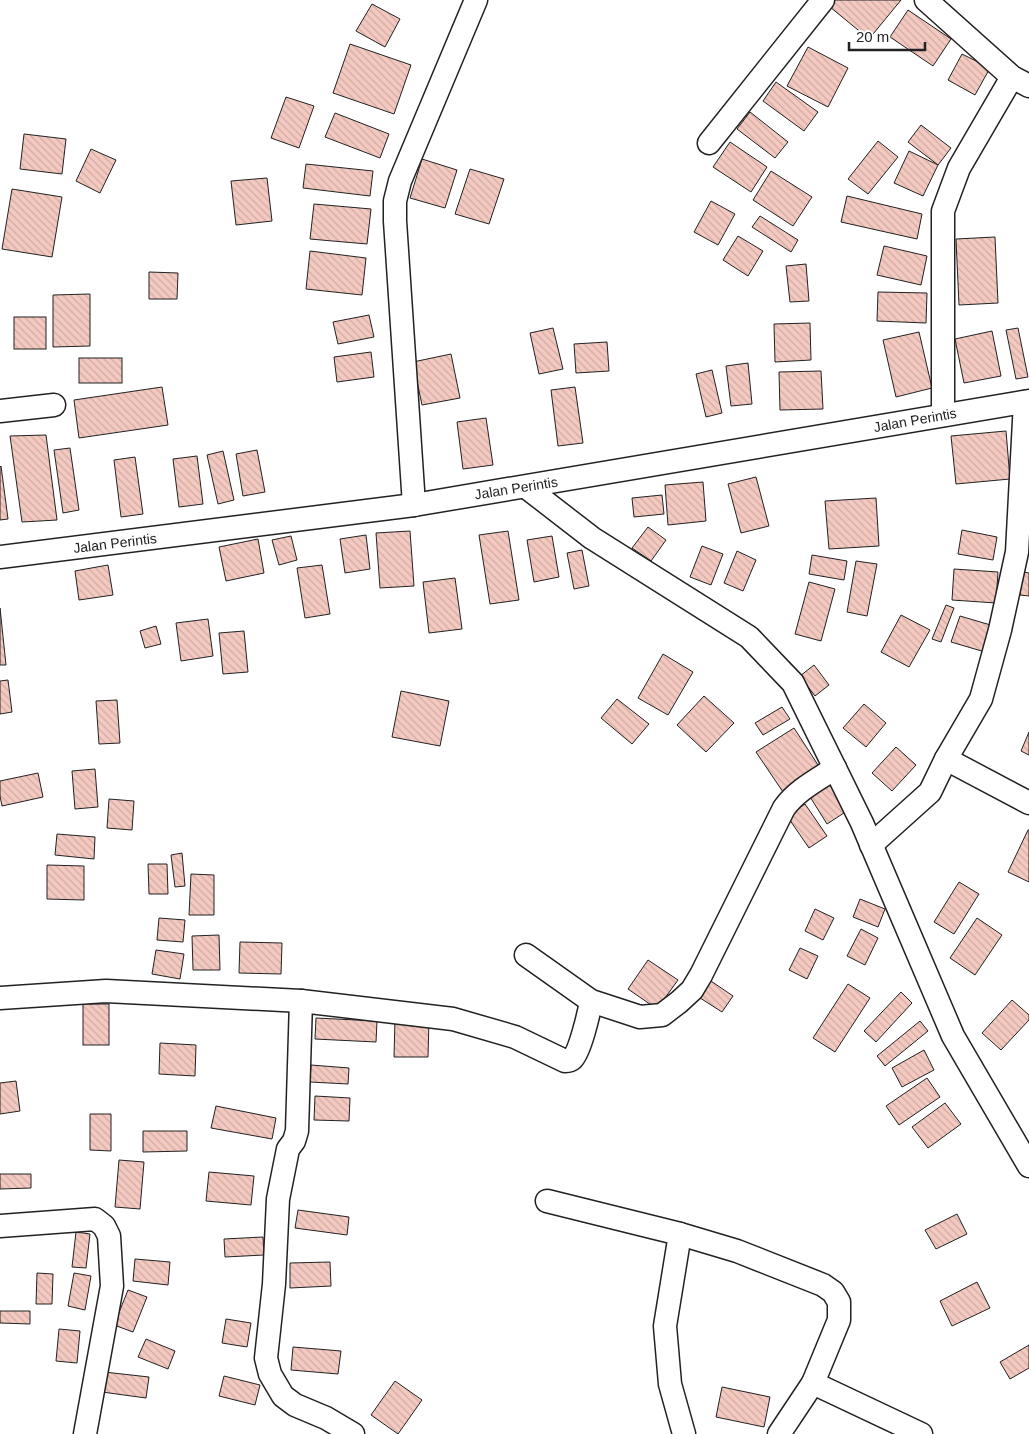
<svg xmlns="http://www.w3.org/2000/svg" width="1029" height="1434" font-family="Arial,sans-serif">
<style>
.building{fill:url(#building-back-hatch);stroke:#222}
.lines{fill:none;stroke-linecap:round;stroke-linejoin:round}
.street-casing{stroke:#222;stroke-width:25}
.street{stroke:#fff;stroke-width:22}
.labels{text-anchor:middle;stroke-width:4;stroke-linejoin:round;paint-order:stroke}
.street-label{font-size:14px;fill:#222;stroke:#fff}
</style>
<defs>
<pattern id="building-back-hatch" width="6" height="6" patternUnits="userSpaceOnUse" patternTransform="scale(1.25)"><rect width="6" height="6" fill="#f3c9c0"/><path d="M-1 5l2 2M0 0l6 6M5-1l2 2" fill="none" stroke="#d0aca5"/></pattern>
</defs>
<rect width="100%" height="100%" fill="#fff"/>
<!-- building -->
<g class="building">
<polygon points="835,0 901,0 869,39 830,7"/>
<polygon points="372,4 400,19 385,47 356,31"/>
<polygon points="908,10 951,39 933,66 890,37"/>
<polygon points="350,44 411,65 394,114 333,93"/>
<polygon points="808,47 848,68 828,107 787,86"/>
<polygon points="962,54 990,68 975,95 948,80"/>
<polygon points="776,82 818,112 804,131 763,101"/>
<polygon points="286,97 314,106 299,148 271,138"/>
<polygon points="750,112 788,142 775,158 737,129"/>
<polygon points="335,113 389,134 380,158 325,137"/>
<polygon points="921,125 951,148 938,165 908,142"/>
<polygon points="24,134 66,139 62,174 20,169"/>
<polygon points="878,141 898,157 868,194 848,179"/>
<polygon points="730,142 767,167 751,192 713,167"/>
<polygon points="91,149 116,160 100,193 76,181"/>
<polygon points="909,151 938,165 923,196 894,183"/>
<polygon points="422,159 457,170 445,208 410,198"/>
<polygon points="306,164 373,171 370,196 303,188"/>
<polygon points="470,169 504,179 489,224 455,214"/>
<polygon points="771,171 812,197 793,226 753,200"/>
<polygon points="267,178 272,221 236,225 231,181"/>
<polygon points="12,189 62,197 52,257 2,249"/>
<polygon points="847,196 922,214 917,239 841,222"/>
<polygon points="711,201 735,214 718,245 694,232"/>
<polygon points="314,204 371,209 367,244 310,239"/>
<polygon points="760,216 798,240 791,252 752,227"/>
<polygon points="738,236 763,251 748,276 723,260"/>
<polygon points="995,237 998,303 959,305 956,239"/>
<polygon points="884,246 927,256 921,285 877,275"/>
<polygon points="310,251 366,258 362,295 306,289"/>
<polygon points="806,264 809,301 790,302 786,266"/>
<polygon points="149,272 178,273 177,299 149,299"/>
<polygon points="878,292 927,293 926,323 877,321"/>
<polygon points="90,294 90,346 53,347 53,295"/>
<polygon points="369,315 374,337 338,344 333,322"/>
<rect x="14" y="317" width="32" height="32"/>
<polygon points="810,323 811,360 775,362 774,324"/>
<polygon points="553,328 563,369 539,374 530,333"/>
<polygon points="1018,328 1028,377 1016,379 1006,330"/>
<polygon points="992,331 1001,376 964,383 955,339"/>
<polygon points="919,332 932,388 896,397 883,340"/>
<polygon points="607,342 609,371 576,373 574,344"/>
<polygon points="371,352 374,377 337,382 334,357"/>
<polygon points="451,354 460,398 422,405 413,362"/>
<rect x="79" y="358" width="43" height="25"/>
<polygon points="748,363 752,404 731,406 726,366"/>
<polygon points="712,370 722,413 706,417 696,374"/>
<polygon points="821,371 823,409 780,410 779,372"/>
<polygon points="162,387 168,425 79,438 74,400"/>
<polygon points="575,387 583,443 558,446 551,390"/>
<polygon points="486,418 493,465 463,469 457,422"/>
<polygon points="1006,431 1010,479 956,484 951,436"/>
<polygon points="46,435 57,520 22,522 10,436"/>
<polygon points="70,448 79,510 63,513 54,450"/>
<polygon points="257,450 265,492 243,496 236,454"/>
<polygon points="223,451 234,500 218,504 207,455"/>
<polygon points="197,456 203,504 179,507 173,459"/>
<polygon points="135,457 143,514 121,517 114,460"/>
<polygon points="1,466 8,519 0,520 0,467"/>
<polygon points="756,477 769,526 741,533 728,484"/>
<polygon points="703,482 706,521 668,525 665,485"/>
<polygon points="662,495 664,514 634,517 632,498"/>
<polygon points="876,498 879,546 829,549 825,501"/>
<polygon points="648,527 666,540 651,561 632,548"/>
<polygon points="962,530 997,537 993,560 958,554"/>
<polygon points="410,531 414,586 380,588 376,533"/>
<polygon points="508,531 519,600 490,604 479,535"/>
<polygon points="366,535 370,569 345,573 340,539"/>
<polygon points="291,536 297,560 279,565 272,540"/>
<polygon points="552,536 559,577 534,582 527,540"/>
<polygon points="258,539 264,573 226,581 219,547"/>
<polygon points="702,546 723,554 711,585 690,577"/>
<polygon points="582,550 589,586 574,589 567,553"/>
<polygon points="737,551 756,560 743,591 724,583"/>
<polygon points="812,555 847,561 844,580 809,574"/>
<polygon points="856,561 877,564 867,616 847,612"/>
<polygon points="108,565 113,595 79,600 75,571"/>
<polygon points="322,565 330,614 305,618 297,568"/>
<polygon points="954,569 998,572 996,603 952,600"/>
<polygon points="1023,572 1029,573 1029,596 1020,595"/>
<polygon points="455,578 462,629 429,633 423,582"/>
<polygon points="809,582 835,589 821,641 795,634"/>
<polygon points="946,605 954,608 941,642 932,639"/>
<polygon points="0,608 6,665 0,665"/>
<polygon points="901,615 930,630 909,667 881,652"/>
<polygon points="960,616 994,626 985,652 951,642"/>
<polygon points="208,619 213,656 181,661 176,623"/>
<polygon points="156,626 161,644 145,648 140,631"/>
<polygon points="244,631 248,672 223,674 219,633"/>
<polygon points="663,654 693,672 668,715 638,698"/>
<polygon points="814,665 829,685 815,696 800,676"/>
<polygon points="8,680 12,712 0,714 0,681"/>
<polygon points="401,691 449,701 440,746 392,737"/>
<polygon points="704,696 734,723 706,752 677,725"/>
<polygon points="617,699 649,724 632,744 601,718"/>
<polygon points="117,700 120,743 99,744 96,701"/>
<polygon points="864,704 886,723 866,747 843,728"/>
<polygon points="782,707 790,719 763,735 755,723"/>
<polygon points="794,728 820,768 783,792 756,752"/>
<polygon points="1029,732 1029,755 1021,751"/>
<polygon points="896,747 916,765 892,791 872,773"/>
<polygon points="95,769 98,807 75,809 72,771"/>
<polygon points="38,773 43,797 2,806 0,796 0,781"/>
<polygon points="827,780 847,811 827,824 807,792"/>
<polygon points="109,799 134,801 132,830 107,828"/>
<polygon points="805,804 827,836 809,848 787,816"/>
<polygon points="1028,830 1029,830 1029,882 1008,872"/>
<polygon points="57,834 95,837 94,859 55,855"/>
<polygon points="182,853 185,886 175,887 171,855"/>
<polygon points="148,864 167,864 168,894 149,894"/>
<polygon points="47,865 84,866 84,900 47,899"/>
<polygon points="191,874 214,875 214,915 189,915"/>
<polygon points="959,882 979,894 954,934 934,922"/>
<polygon points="860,899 885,909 878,927 853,917"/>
<polygon points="815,909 834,918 823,940 805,931"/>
<polygon points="159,918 185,920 183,942 157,940"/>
<polygon points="977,918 1002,935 975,975 950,958"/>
<polygon points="861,929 878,938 865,965 847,956"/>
<polygon points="219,935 220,970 193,970 192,936"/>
<polygon points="240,942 282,943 281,974 239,973"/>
<polygon points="800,948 818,956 807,979 789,970"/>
<polygon points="156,950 184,954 180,979 152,974"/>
<polygon points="648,960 678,980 657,1009 628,989"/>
<polygon points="708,979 733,996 722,1012 697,996"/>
<polygon points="848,984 870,998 835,1052 813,1038"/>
<polygon points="901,992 912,1003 876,1042 864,1031"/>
<polygon points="1012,1000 1029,1015 1029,1020 1001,1050 982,1033"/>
<rect x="83" y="1004" width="26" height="41"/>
<polygon points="316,1018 377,1021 376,1042 315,1039"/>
<polygon points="395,1018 429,1019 428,1057 394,1057"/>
<polygon points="920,1021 928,1031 885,1066 877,1056"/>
<polygon points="160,1043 196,1045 195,1076 159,1074"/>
<polygon points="924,1050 934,1070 902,1087 892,1068"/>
<polygon points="311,1065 349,1068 348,1084 310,1082"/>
<polygon points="927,1078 940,1097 899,1125 886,1106"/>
<polygon points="16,1081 20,1111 0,1114 0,1083"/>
<polygon points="315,1096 350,1098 349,1121 314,1120"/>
<polygon points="945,1103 961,1124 928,1148 912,1127"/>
<polygon points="216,1106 276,1118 272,1139 211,1128"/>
<polygon points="90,1114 111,1114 111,1151 90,1150"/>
<polygon points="143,1131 187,1131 187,1151 143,1152"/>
<polygon points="119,1160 144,1162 140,1209 115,1207"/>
<polygon points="209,1172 254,1176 251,1205 206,1201"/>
<polygon points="0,1174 31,1174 31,1188 0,1189"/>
<polygon points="298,1210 349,1217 347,1235 295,1228"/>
<polygon points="957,1214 967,1234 936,1249 925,1230"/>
<polygon points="76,1232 90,1234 86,1268 72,1267"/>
<polygon points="263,1237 264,1255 225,1257 224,1239"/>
<polygon points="135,1259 170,1262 168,1285 133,1281"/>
<polygon points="330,1262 331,1286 290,1288 290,1263"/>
<polygon points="37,1273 53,1274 52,1304 36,1304"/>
<polygon points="74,1273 91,1276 85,1310 68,1306"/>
<polygon points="977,1282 990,1308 952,1326 940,1301"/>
<polygon points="128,1290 147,1297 133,1332 114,1325"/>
<polygon points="0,1311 30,1311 30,1324 0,1323"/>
<polygon points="226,1319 251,1323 247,1347 222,1343"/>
<polygon points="59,1329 80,1331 77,1363 56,1361"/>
<polygon points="146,1339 175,1351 168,1369 138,1357"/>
<polygon points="1029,1345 1029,1368 1010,1379 1000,1362"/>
<polygon points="293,1347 341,1351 338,1374 291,1370"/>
<polygon points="104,1372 149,1377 146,1398 102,1392"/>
<polygon points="224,1376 260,1385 255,1405 219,1396"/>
<polygon points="395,1381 422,1400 398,1434 371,1415"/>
<polygon points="722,1387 770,1397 764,1427 716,1417"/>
</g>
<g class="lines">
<defs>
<g id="street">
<polyline points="926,0 1012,77 1029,86"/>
<polyline points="709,143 823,0"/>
<polyline points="0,411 54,405"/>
<polyline points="943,415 943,211 959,168 1012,77"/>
<polyline points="526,487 592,538 749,637 793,683 862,823 953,1036 1029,1166"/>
<polyline points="414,505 395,221 395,201 400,181 476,0"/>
<polyline points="0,557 414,505 1029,401"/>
<polyline points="946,759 1029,803"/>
<polyline points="871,845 930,792 946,759 981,699 1000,630 1017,552 1025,402"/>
<path d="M526,955L591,1001L640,1017L662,1015L679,1002L692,990L701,975L784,808C797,790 817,780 835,768"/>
<path d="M0,998L106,991L301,1001L453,1019L515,1037L565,1061C568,1061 570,1061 572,1059C580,1052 589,1013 591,1001"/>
<polyline points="301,1001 297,1131 294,1141 288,1149 278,1199 274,1284 266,1358 270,1374 283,1396 295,1405 326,1418 353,1434"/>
<polyline points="547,1201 680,1234 737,1251 823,1285 833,1292 839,1302 839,1320 813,1383 779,1434"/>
<polyline points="0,1226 95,1219 104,1226 109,1236 112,1286 85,1434"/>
<polyline points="680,1234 665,1326 670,1384 684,1434"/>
<polyline points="813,1383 921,1434"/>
</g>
</defs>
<!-- street casing -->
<use href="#street" class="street-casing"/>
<!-- street -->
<use href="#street" class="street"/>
</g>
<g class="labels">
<!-- street labels -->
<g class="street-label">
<text transform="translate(915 420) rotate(-10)" y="5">Jalan Perintis</text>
<text transform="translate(516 488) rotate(-9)" y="5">Jalan Perintis</text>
<text transform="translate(115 543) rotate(-7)" y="5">Jalan Perintis</text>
</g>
</g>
<!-- scale -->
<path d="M849 42v8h76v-8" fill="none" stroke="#222222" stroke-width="2.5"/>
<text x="856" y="42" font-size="15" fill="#222222" stroke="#ffffff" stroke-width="4" paint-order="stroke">20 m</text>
</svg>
